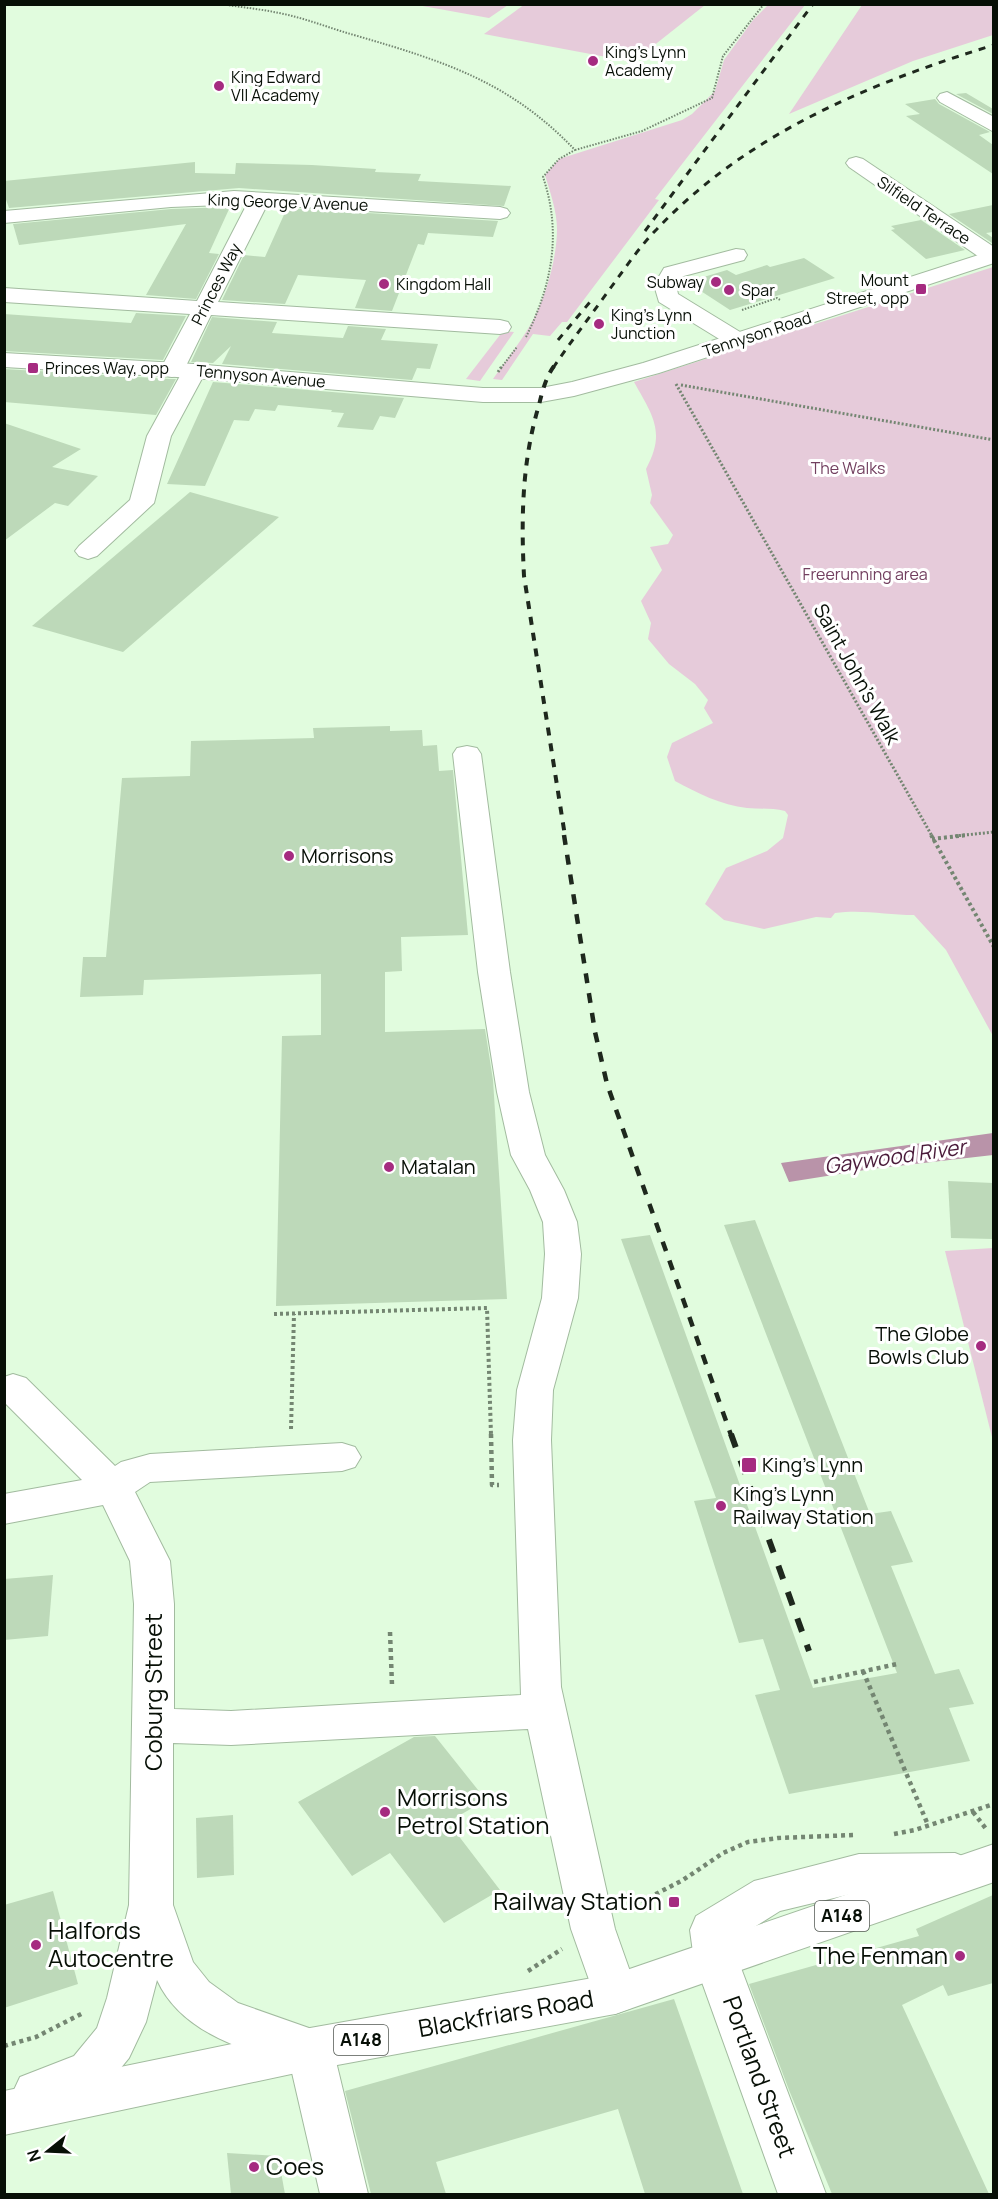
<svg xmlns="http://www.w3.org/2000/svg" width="998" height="2199" font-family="Manrope,sans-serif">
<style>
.green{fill:#e6cbda}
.water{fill:#b993a9}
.building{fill:#bdd9b9}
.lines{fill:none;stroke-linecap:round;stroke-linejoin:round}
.minor-casing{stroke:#a2bb9f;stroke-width:2}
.major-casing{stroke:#a2bb9f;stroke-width:2}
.path-far3{stroke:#748672;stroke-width:2;stroke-dasharray:1.5 1.5;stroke-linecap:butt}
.path-far2{stroke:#748672;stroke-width:3;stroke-dasharray:2 2;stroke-linecap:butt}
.path-far1{stroke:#748672;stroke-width:4;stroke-dasharray:3 3;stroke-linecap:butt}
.path{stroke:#748672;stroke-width:4.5;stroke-dasharray:4 4;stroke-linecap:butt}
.minor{fill:#fff;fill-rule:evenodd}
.major{fill:#fff;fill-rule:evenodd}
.rail-far3{stroke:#1e281d;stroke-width:3;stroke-dasharray:7 7;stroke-linecap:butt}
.rail-far2{stroke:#1e281d;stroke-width:4;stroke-dasharray:8 8;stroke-linecap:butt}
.rail-far1{stroke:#1e281d;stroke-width:4.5;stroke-dasharray:10 10;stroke-linecap:butt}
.rail{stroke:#1e281d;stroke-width:6;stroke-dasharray:14 14;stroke-linecap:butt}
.poi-dot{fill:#a52b80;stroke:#fff;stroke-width:2}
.labels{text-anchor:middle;stroke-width:6;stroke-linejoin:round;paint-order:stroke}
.far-poi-label{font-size:16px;fill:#070f06;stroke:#fff;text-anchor:start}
.far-street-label{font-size:16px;fill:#070f06;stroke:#fff}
.far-park-label{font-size:16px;fill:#723f5f;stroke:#fff}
.shield{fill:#fff;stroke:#515751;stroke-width:1.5}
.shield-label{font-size:18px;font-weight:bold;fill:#070f06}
.street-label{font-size:20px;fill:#070f06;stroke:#fff}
.poi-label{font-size:20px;fill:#070f06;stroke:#fff;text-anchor:start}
.water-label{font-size:21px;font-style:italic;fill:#4a1b3a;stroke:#fff}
.near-street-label{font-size:24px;fill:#070f06;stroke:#fff}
.near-poi-label{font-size:24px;fill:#070f06;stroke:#fff;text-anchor:start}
</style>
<rect width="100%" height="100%" fill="#e1fcde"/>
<!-- green -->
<g class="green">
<polygon points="525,4 705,4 705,5 633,62 484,34"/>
<polygon points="417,5 508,4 508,5 489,18"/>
<path d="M768,5H805L655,199L659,200L567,322H562L550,336L533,334L502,380L493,379C506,360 521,342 532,322C546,296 557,258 557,229C557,211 550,192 545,175L559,159L682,120L692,114L715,91L724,60L753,20Z"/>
<polygon points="862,5 993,5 993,35 913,61 789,114"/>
<path d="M993,267H994L993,1036L946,950L914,915C887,915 862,909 835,913L831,918L816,917L764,929L724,920L705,904L726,868L767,851L783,838L788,815L785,811C772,808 760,809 747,808C721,805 697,793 675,781L667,757L672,743L713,723L704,708L708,700L695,684L669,664L648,639L651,623L641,601L662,570L650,547L668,544L673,535L650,503L652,495L646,469C666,432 653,416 634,382Z"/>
<polygon points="503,331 514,332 480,381 466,379"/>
<polygon points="993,1248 994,1248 993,1441 945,1251"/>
</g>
<!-- water -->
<polygon class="water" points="993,1133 993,1155 871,1169 789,1182 781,1163"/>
<!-- building -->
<g class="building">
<polygon points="966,93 993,109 993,114 956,94"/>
<polygon points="935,99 939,104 990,132 979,135 993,145 993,174 906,116 920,114 905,104"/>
<polygon points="195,162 195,173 235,174 236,163 312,165 376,169 375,172 421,174 418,181 511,186 504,206 239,188 9,208 4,194 4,181"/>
<polygon points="993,205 993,232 986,233 993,238 992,243 949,214"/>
<polygon points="230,207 209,253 219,254 196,299 146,295 186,224 19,245 13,224 171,209"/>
<polygon points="287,208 498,221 493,237 428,233 424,245 418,244 392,311 355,308 366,280 298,275 285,304 222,300 244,255 265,257"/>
<polygon points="921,220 965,250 926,259 891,230 895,229 891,226"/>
<polygon points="804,258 835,278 730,310 687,282 727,270 736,275 767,265 770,267"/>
<polygon points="136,313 186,316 163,360 4,351 4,314 131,323"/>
<polygon points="212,317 277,322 272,333 343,338 348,326 386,329 381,340 438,344 430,369 417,368 412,380 222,364 231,346 213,363 191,362"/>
<polygon points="4,369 171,379 176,379 156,415 4,402"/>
<polygon points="213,382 404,398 395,418 380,416 373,430 337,427 344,413 331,412 332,410 278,405 275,411 255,409 249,421 234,420 205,486 167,484"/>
<polygon points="4,423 81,449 52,467 98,476 68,506 55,503 4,541"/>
<polygon points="190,492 279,517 123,652 32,626"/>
<polygon points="390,726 390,731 422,730 423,746 437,745 439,771 453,770 468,935 401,937 402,971 385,972 385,1032 485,1029 493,1080 507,1299 276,1306 282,1036 321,1035 321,974 144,980 143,995 80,997 83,957 106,957 122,778 190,776 191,741 314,738 313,728"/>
<polygon points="948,1181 993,1183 993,1239 951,1238"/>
<polygon points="755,1220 870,1514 891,1511 913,1562 891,1566 935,1674 959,1669 974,1704 949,1708 970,1761 789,1794 755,1695 780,1690 763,1639 739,1643 694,1501 716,1498 621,1239 650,1235 813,1688 897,1673 724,1225"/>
<polygon points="53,1575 48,1636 4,1640 4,1579"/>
<polygon points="435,1736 486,1800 448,1822 500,1890 444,1923 390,1853 352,1876 298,1802 414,1737"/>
<polygon points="233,1815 234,1875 197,1878 196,1818"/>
<polygon points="53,1891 78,1984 4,2008 4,1905"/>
<polygon points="993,1895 993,1983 948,1996 943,1985 902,2005 989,2194 832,2194 789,2090 749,1984 919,1936 916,1929"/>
<polygon points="674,1999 743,2194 645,2194 618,2109 436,2162 446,2194 371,2194 345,2091"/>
<polygon points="227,2153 278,2156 285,2194 231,2194"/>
</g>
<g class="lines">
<defs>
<g id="minor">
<polygon points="947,92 994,117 994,132 940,102 937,98 940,94"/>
<polygon points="856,157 863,159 994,247 994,262 985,261 849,167 846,163 849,159"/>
<polygon points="234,191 500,207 507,209 510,213 507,217 500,219 267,205 218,302 500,320 508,322 511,327 508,332 500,334 211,315 185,368 194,364 202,366 206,371 171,436 154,503 97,556 88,559 79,556 75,551 79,546 130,500 147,436 181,374 172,377 164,375 160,370 190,314 4,302 4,288 197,301 247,204 171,207 4,223 4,211"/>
<polygon points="736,249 744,250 747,255 744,260 680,277 676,285 678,294 745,335 748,340 745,345 737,347 729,345 659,302 654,285 664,268"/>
<path d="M467,746L477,748L481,754L510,972L529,1092L545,1155L564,1190L577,1222L581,1254L578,1298L553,1390L551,1440L561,1687L615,1929L638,1994L631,2008L615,2014L599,2008L571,1929L528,1729L231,1745L173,1743V1905L193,1962L209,1982L238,2003L326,2034L333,2049L368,2194H320L290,2064C239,2048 181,2032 157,1980L146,2022L129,2058L106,2086L36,2114L20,2107L13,2092L20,2077L74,2056L97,2028L107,1998L129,1905L134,1604L130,1561L103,1505L4,1524V1494L82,1480L4,1402V1377L13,1374L26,1378L115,1466L121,1462L150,1454L342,1443L355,1447L361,1457L355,1467L342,1471L150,1482L135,1492L170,1561L174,1604V1709L231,1711L521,1695L513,1440L517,1390L542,1298L545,1254L543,1222L530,1190L511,1155L497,1092L478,972L453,754L457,748Z"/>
<polygon points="955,1853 970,1859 977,1872 970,1885 955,1891 859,1892 780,1911 735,1939 738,1960 826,2194 778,2194 694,1960 690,1930 696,1916 754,1881 859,1854"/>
</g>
<g id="major">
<polygon points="994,250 994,263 659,373 574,396 541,402 483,402 194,378 4,367 4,353 194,364 483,388 541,388 572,382 643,363"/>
<polygon points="994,1844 994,1882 615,2014 310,2070 4,2135 4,2091 310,2028 615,1974"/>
</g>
</defs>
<!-- minor casing -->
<use href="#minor" class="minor-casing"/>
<!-- major casing -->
<use href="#major" class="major-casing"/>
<!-- path-far3 -->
<g class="path-far3">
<path d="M220,4C240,7 260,9 279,13C305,18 329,28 354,35C443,61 509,81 575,150"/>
<polyline points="575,150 642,131 712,98 723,56 764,4"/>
<polyline points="742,310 777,298 780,300"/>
<path d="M526,337C552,285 562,233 543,177L559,159L575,150"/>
<polyline points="501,368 517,347"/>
</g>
<!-- path-far2 -->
<g class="path-far2">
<polyline points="498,372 502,366"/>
<polyline points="676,384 932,836"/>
<polyline points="681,385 994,440"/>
<polyline points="955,836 994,832"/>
</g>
<!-- path-far1 -->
<g class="path-far1">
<polyline points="931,835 994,947"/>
<polyline points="932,839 968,835"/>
<polyline points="274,1314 487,1308 491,1435"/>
<polyline points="291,1429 294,1314"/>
</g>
<!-- path -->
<g class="path">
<polyline points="491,1434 492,1485 499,1485"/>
<polyline points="390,1632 392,1685"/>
<polyline points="863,1671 928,1825"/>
<polyline points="814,1682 897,1664"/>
<polyline points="973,1812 987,1830"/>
<polyline points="894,1834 915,1830 994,1804"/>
<polyline points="627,1909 683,1880 723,1853 748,1842 778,1838 853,1835"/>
<polyline points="528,1971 562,1949"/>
<polyline points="4,2046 36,2037 83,2013"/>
</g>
<!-- minor -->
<use href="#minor" class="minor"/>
<!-- major -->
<use href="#major" class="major"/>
<!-- rail-far3 -->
<g class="rail-far3">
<polyline points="645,231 813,4"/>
<polyline points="558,340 590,302"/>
<path d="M553,368C572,340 592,314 612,286C626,267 640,246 657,229C748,133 870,83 994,45"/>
</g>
<!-- rail-far2 -->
<path class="rail-far2" d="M554,366C546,377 542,392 539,405C522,461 521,518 524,576L565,836"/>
<!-- rail-far1 -->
<polyline class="rail-far1" points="564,835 595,1032 607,1084 731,1435"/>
<!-- rail -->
<polyline class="rail" points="731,1434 809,1651"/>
</g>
<!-- markers -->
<g class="poi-dot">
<circle cx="593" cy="61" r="6"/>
<circle cx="219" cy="86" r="6"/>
<circle cx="716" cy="282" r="6"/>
<circle cx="384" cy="284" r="6"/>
<rect x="915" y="283" width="12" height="12" rx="3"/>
<circle cx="729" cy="290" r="6"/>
<circle cx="599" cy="324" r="6"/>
<rect x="27" y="362" width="12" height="12" rx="3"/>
<circle cx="289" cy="856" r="6"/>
<circle cx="389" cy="1167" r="6"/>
<circle cx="981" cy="1346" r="6"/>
<rect x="741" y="1457" width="16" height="16" rx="3"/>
<circle cx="721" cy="1506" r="6"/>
<circle cx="385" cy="1812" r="6"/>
<rect x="668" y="1896" width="12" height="12" rx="3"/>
<circle cx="36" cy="1945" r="6"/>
<circle cx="960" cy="1956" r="6"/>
<circle cx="254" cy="2167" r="6"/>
</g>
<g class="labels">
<!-- far-poi labels -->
<g class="far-poi-label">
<text x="605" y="58">King's Lynn<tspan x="605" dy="18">Academy</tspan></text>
<text x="231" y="83">King Edward<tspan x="231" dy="18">VII Academy</tspan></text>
<text x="909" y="286" text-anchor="end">Mount<tspan x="909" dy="18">Street, opp</tspan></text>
<text x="704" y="288" text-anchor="end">Subway</text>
<text x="396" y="290">Kingdom Hall</text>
<text x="741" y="296">Spar</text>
<text x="611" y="321">King's Lynn<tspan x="611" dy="18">Junction</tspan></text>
<text x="45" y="374">Princes Way, opp</text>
</g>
<!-- far-street labels -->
<g class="far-street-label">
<text transform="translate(288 202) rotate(2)" y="6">King George V Avenue</text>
<text transform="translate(924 210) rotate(34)" y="6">Silfield Terrace</text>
<text transform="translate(216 284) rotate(-63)" y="6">Princes Way</text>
<text transform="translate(757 334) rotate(-18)" y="6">Tennyson Road</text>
<text transform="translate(261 376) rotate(5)" y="6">Tennyson Avenue</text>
</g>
<!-- far-park labels -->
<g class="far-park-label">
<text x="848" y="474">The Walks</text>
<text x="865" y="580">Freerunning area</text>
</g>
<!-- shield labels -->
<g class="shield">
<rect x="815" y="1901" width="54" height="30" rx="4.5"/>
<rect x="334" y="2025" width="54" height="30" rx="4.5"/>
</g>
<g class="shield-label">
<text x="842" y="1922">A148</text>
<text x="361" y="2046">A148</text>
</g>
<!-- street labels -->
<g class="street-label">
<text transform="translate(857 674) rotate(61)" y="7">Saint John's Walk</text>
</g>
<!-- poi labels -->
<g class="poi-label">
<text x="301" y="863">Morrisons</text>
<text x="401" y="1174">Matalan</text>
<text x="969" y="1341" text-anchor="end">The Globe<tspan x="969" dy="23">Bowls Club</tspan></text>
<text x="762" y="1472">King's Lynn</text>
<text x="733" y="1501">King's Lynn<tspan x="733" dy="23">Railway Station</tspan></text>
</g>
<!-- water labels -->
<g class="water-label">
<text transform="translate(895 1157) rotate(-8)" y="7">Gaywood River</text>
</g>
<!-- near-street labels -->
<g class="near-street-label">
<text transform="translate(154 1692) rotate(-90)" y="8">Coburg Street</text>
<text transform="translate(506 2014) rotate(-10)" y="8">Blackfriars Road</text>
<text transform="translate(759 2077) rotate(70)" y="8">Portland Street</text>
</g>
<!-- near-poi labels -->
<g class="near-poi-label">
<text x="397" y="1806">Morrisons<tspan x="397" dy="28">Petrol Station</tspan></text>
<text x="662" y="1910" text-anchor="end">Railway Station</text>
<text x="48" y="1939">Halfords<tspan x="48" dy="28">Autocentre</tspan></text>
<text x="948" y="1964" text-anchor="end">The Fenman</text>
<text x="266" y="2175">Coes</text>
</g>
</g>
<!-- border -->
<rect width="998" height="2199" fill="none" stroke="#070f06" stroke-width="12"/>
<!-- north arrow -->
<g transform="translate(48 2151) rotate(252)" stroke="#ffffff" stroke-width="4.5" paint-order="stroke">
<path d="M0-4.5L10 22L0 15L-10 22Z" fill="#070f06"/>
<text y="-9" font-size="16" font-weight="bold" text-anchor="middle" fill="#070f06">N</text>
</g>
</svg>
